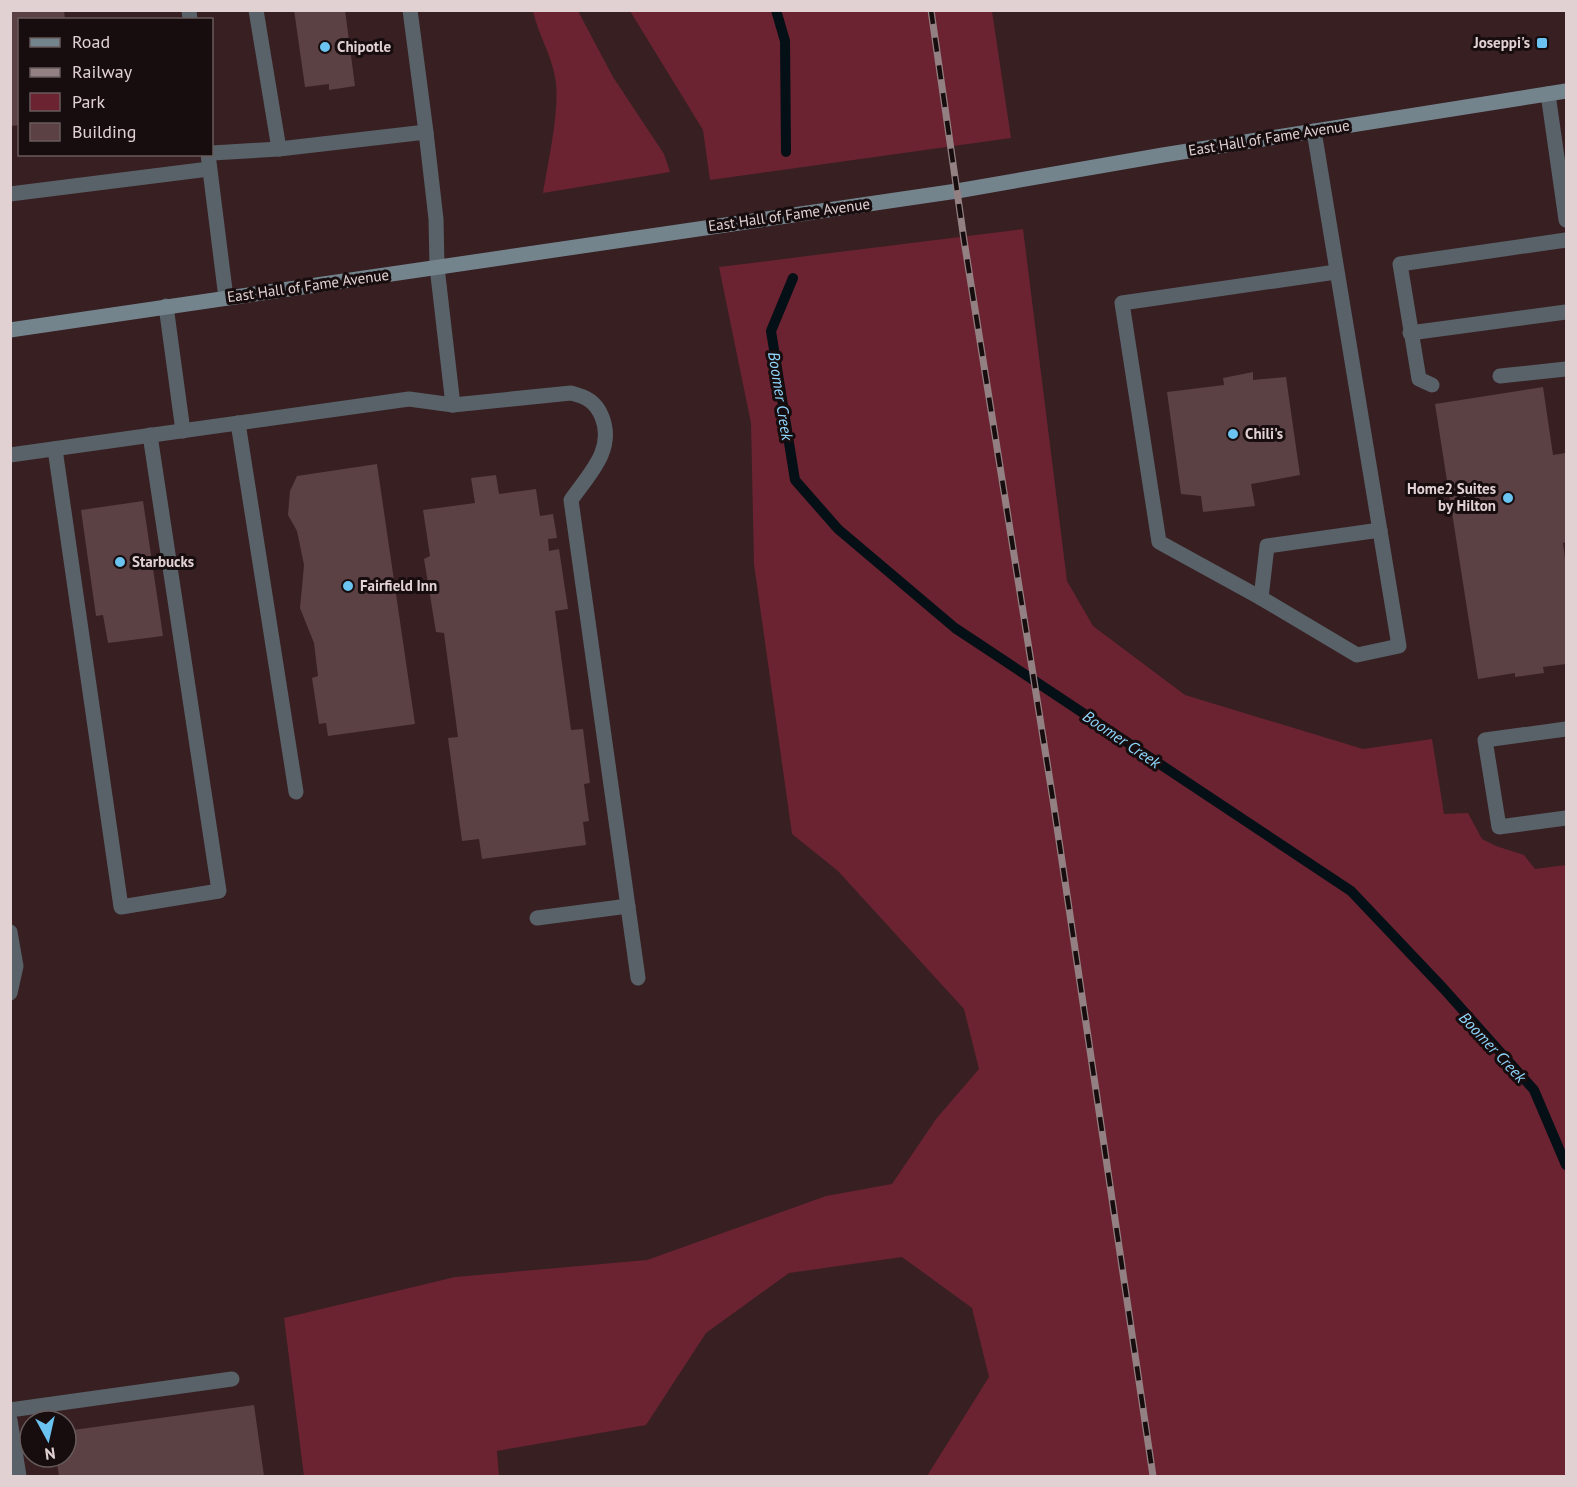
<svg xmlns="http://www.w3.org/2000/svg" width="1577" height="1487" font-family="'PT Sans',sans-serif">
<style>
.green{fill:#6b2331}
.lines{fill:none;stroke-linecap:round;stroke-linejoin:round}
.stream{stroke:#040f16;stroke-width:10}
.building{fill:#5b4144}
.service{stroke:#586268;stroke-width:15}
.minor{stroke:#586268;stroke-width:15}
.secondary{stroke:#73848d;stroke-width:15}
.rail-casing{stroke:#938082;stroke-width:7}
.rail{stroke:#170d0e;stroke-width:4.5;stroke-dasharray:14;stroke-linecap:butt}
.poi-dot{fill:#6ac3f1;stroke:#170d0e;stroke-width:2}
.labels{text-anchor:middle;stroke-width:6;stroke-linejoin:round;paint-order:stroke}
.poi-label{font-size:15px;font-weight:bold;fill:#e1d1d2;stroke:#170d0e;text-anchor:start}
.street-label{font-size:15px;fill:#e1d1d2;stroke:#170d0e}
.water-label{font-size:16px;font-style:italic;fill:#8ed5fb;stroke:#170d0e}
</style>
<rect width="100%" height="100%" fill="#371f22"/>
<!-- green -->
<g class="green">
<path d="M533,11H578L613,77L664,154L670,172L543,193C548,162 561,106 555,77C551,54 538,34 533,11Z"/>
<polygon points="630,11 992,11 1011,138 710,180 703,130"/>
<polygon points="1023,229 1067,581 1093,626 1185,695 1363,749 1432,739 1444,814 1468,813 1482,839 1496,846 1524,855 1535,869 1566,865 1566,1476 927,1476 989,1377 972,1308 902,1257 789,1273 706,1333 646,1425 497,1451 499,1476 304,1476 284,1318 455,1277 647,1260 826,1196 892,1184 936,1119 979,1069 964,1009 838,871 792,834 754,564 751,423 719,267"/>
</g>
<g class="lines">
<!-- stream -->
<g class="stream">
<polyline points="776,10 785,41 786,152"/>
<polyline points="793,278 771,331 795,480 838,529 955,628 1351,891 1443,988 1534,1090 1566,1165"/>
</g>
</g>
<!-- building -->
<g class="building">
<polygon points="10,10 64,10 65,20 20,20 20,125 10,126"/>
<polygon points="294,10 345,10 355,86 329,90 329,84 305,87"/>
<polygon points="1253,372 1253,380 1286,377 1300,475 1251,484 1255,506 1203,512 1201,496 1181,494 1167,392 1224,385 1223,378"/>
<polygon points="1543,387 1553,455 1566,453 1566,542 1563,543 1566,566 1566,664 1543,667 1544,673 1515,677 1515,673 1478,679 1435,404"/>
<polygon points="377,464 415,724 328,736 326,723 319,724 312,678 318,676 314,643 300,608 304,565 297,531 288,515 290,491 297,476"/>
<polygon points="496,475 499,494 536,489 540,516 553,514 557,538 548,539 549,551 559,549 568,609 555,611 571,730 583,729 590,783 584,784 589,821 583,822 586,845 482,859 479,839 462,841 448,738 458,737 444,633 436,632 424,559 430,556 423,510 475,503 471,478"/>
<polygon points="143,501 163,636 108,643 103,615 96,616 81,510"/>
<polygon points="254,1405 264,1476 59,1476 56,1457 66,1457 66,1431"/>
</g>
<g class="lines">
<!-- service -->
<g class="service">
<polyline points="256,10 279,149"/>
<polyline points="410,10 426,132"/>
<polyline points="1548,94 1566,220"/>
<polyline points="1314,131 1399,646 1357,655 1261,598 1159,542 1122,303 1336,272"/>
<polyline points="212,153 279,149 426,132 436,219 437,267 453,405"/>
<polyline points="10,194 209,169"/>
<polyline points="166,306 183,431"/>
<polyline points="1410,333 1566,312"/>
<polyline points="1500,376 1566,369"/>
<polyline points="1432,385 1419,379 1400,264 1566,240"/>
<polyline points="238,423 296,792"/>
<polyline points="55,449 121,907 219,891 150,435"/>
<path d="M10,455L409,399L453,405L571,393C587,397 596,402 602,417C615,450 589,474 571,500L638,978"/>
<polyline points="1261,598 1267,546 1380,530"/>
<polyline points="1566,729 1485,740 1499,827 1566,818"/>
<polyline points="537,918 628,906"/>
<polyline points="10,932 16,966 10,993"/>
<polyline points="10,1410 232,1379"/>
<polyline points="10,1420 19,1476"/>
</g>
<!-- minor -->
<g class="minor">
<polyline points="189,10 190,20"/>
<polyline points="208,154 226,298"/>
</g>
<!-- secondary -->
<polyline class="secondary" points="10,330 957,191 1163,155 1566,91"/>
<defs>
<polyline id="rail" points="931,10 964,240 1053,800 1153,1476"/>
</defs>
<!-- rail casing -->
<use href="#rail" class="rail-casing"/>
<!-- rail -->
<use href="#rail" class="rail"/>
</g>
<!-- markers -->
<g class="poi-dot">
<rect x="1536" y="37" width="12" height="12" rx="3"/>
<circle cx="325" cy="47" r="6"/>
<circle cx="1233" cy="434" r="6"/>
<circle cx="1508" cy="498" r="6"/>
<circle cx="120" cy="562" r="6"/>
<circle cx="348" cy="586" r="6"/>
</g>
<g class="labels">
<!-- poi labels -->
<g class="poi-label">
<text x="1530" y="48" text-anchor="end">Joseppi's</text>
<text x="337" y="52">Chipotle</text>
<text x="1245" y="439">Chili's</text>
<text x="1496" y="494" text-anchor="end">Home2 Suites<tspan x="1496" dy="17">by Hilton</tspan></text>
<text x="132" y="567">Starbucks</text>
<text x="360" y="591">Fairfield Inn</text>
</g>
<!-- street labels -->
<g class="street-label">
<text transform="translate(1269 138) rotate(-9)" y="5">East Hall of Fame Avenue</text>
<text transform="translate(789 215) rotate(-8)" y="5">East Hall of Fame Avenue</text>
<text transform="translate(308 286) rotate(-8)" y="5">East Hall of Fame Avenue</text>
</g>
<!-- water labels -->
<g class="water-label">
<text transform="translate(781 396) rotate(81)" y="6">Boomer Creek</text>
<text transform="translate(1122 739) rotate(34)" y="6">Boomer Creek</text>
<text transform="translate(1493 1047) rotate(47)" y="6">Boomer Creek</text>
</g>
</g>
<!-- border -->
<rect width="1577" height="1487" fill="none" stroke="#e1d1d2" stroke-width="24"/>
<!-- legend -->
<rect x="18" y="18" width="195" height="138" fill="#170d0e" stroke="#685b5c" stroke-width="1.5"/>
<rect x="30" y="38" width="30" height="9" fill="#73848d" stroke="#685b5c" stroke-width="1.5"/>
<text x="72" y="48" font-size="18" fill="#e1d1d2">Road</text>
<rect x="30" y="68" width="30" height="9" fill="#938082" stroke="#685b5c" stroke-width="1.5"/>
<text x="72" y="78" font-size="18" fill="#e1d1d2">Railway</text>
<rect x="30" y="93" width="30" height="18" fill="#6b2331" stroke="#685b5c" stroke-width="1.5"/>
<text x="72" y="108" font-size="18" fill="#e1d1d2">Park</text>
<rect x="30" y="123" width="30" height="18" fill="#5b4144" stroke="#685b5c" stroke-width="1.5"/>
<text x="72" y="138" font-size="18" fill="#e1d1d2">Building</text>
<!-- north arrow -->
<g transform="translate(48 1439) rotate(172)"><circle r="28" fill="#170d0e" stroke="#685b5c" stroke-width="1.5"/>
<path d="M0-4.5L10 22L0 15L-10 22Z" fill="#6ac3f1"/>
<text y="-9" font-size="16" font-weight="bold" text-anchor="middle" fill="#e1d1d2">N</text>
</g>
</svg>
